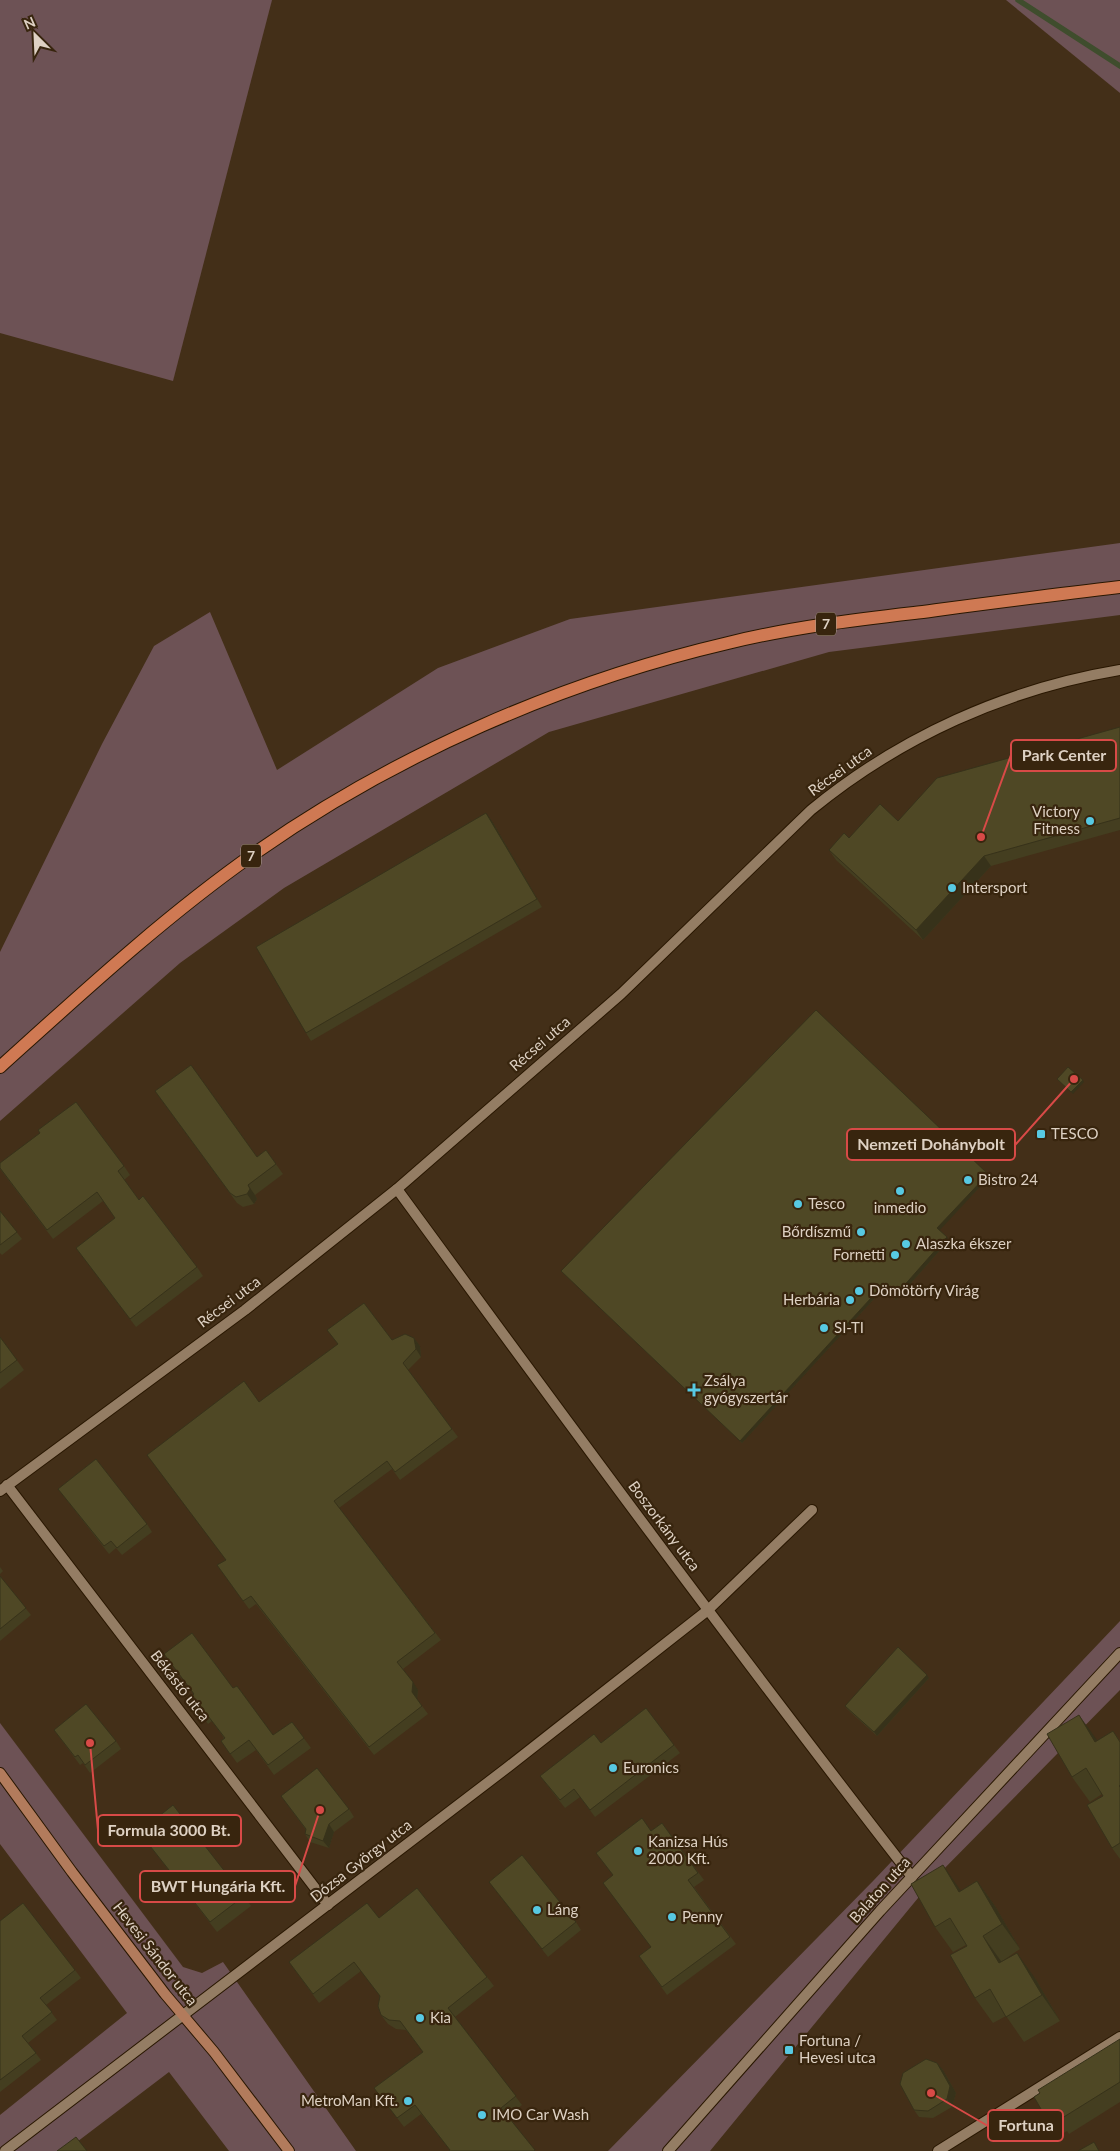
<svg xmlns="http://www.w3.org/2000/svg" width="1120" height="2151" font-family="Lato,sans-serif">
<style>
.green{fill:#6d5255}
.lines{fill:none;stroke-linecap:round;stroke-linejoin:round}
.stream{stroke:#3f4d2d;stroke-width:5.5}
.minor-casing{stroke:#291701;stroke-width:12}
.tertiary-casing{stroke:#291701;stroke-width:12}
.secondary-casing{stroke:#291701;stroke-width:12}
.primary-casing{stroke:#291701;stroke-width:14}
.minor{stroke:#947d64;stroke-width:10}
.tertiary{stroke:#947d64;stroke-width:10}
.secondary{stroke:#b27b5c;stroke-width:10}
.primary{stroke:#cf7953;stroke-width:12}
.wall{fill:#443e20}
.shaded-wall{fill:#37321a}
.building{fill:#4f4825;stroke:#37321a}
.poi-dot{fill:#57c9e2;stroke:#38250e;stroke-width:2}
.labels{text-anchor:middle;stroke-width:4.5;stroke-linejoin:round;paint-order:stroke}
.shield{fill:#38250e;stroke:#ac9d8d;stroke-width:1}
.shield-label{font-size:14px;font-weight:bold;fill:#ded1c3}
.street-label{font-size:15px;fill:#ded1c3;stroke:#38250e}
.poi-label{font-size:15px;fill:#ded1c3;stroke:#38250e;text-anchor:start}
.leader{fill:none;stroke:#d84a47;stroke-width:2}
.callout-dot{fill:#d84a47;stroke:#38250e;stroke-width:2}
.callout{fill:#38250e;stroke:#d84a47;stroke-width:2}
.callout-label{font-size:16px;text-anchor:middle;font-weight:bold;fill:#ded1c3}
</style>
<rect width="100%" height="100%" fill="#432f18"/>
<!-- green -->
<g class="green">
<polygon points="0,0 272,0 173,381 0,333"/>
<polygon points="1006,0 1120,0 1120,93"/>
<polygon points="1120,543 1120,615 829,652 549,732 284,888 180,963 0,1121 0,952 102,744 154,646 210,612 277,770 438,668 570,619"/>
<polygon points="1120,1621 1120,1690 932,1881 710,2151 608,2151 874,1880"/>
<polygon points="0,1723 183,1967 202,1973 223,1962 356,2151 229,2151 169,2072 65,2151 0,2151 0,2115 127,2013 0,1844"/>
</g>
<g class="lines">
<!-- stream -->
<polyline class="stream" points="1018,0 1120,66"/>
<defs>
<g id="minor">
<path d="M397,1189C566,1420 736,1651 912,1877"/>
<polyline points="7,1485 328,1905"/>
<path d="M0,1491L245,1310L397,1189L621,994L811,810C900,737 1006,689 1120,670"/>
<polyline points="5,2151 508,1767 708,1610 812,1510"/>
<polyline points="938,2151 1120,2037"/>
</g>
<polyline id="tertiary" points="668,2151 880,1911 1120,1653"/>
<polyline id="secondary" points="0,1773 72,1872 165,1994 214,2052 289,2151"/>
<path id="primary" d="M0,1067C82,993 164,917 255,853C395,755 561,682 728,643C789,628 852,620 914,613C983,604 1051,595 1120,587"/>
</defs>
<!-- minor casing -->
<use href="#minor" class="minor-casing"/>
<!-- tertiary casing -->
<use href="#tertiary" class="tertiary-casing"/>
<!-- secondary casing -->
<use href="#secondary" class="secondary-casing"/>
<!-- primary casing -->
<use href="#primary" class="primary-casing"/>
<!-- minor -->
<use href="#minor" class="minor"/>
<!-- tertiary -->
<use href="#tertiary" class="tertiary"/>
<!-- secondary -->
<use href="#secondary" class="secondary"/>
<!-- primary -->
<use href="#primary" class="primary"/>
</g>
<!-- wall -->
<g class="wall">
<polygon points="1120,727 1120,830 991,866 923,940 836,860 829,850 849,838 898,821"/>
<polygon points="492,821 542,907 311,1041 306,1033"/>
<polygon points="155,1091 257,1157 266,1150 283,1174 255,1195 257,1199 254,1204 243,1207 237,1203"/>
<polygon points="40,1133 124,1166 130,1175 124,1180 139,1200 197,1267 203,1276 136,1327 76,1248 115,1218 103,1201 53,1239 0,1169"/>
<polygon points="988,1174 989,1177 939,1230 949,1240 896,1300 883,1289 742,1443 561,1271"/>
<polygon points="0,1211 22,1239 2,1255 0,1253"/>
<polygon points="0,1337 24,1370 0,1389"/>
<polygon points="414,1338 420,1346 421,1357 408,1370 458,1437 400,1480 392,1469 339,1508 441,1640 403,1669 418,1690 417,1699 428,1714 374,1755 256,1604 249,1609 217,1565 226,1560 259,1402 392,1340"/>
<polygon points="58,1489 147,1524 152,1532 122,1555 116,1548 109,1554"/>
<polygon points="0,1567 3,1571 0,1574"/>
<polygon points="0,1576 31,1615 0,1641"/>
<polygon points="929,1678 877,1736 847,1709 845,1706"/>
<polygon points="233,1688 273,1735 292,1722 311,1748 274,1775 256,1750 237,1763 221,1741 224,1738 212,1721 208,1724 189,1698"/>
<polygon points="54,1730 116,1741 121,1749 90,1773 83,1763 80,1765"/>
<polygon points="1113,1731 1120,1741 1120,1859 1112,1848 1103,1796 1102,1794 1090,1802 1072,1777 1097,1741"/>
<polygon points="674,1745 680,1753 595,1817 580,1797 565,1808 540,1776"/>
<polygon points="281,1796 349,1809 354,1817 334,1832 329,1848 310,1842 305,1834 306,1830"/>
<polygon points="662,1823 704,1880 694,1887 736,1944 667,1995 639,1956 651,1947 612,1875 651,1831"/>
<polygon points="139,1832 244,1896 251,1906 217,1932"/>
<polygon points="977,1881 995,1906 1020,1949 1001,1962 1035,1978 1060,2021 1024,2042 1006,2016 993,2023 975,1998 966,1945 953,1952 935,1927 961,1891"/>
<polygon points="489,1882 576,1922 581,1930 548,1957"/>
<polygon points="379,1918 487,1977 494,1986 455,2017 522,2105 508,2117 535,2151 449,2151 450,2150 421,2114 404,2127 374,2088 423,2052 406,2030 396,2029 388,2024 381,2015 380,1996 361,1971 319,2003 289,1962"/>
<polygon points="0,1921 75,1970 81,1978 46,2005 57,2020 28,2043 41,2060 0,2092"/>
<polygon points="1120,2039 1120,2102 1069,2134 1067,2131 1059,2136 1048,2121"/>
<polygon points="937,2063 943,2070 956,2093 952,2107 933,2118 919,2117 914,2110"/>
</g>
<!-- shaded-wall -->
<g class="shaded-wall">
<polygon points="486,813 492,821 542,907 537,899"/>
<polygon points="984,856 991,866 923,940 916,930"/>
<polygon points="1083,1080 1084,1082 1073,1094 1071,1092"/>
<polygon points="988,1174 989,1177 939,1231 937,1228"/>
<polygon points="248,1185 255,1195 257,1199 254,1204 247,1194"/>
<polygon points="947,1237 949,1240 896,1300 894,1297"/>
<polygon points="882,1286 883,1289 742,1443 740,1441"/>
<polygon points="414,1338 420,1346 421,1357 416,1349"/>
<polygon points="927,1675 929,1678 877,1736 874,1732"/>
<polygon points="413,1682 418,1690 417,1700 412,1692"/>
<polygon points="1079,1715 1097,1740 1095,1742"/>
<polygon points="329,1824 334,1832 329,1848 323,1841"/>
<polygon points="943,1865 961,1891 959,1892"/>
<polygon points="977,1881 995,1906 1020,1949 1002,1924"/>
<polygon points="983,1936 1001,1961 1016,1989 999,1963"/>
<polygon points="1017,1953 1035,1978 1060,2021 1042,1995"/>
<polygon points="937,2063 943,2070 956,2093 952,2107 947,2099"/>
</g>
<!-- building -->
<g class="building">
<polygon points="1120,727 1120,818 984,856 916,930 829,850 844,833 849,838 880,804 898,821 937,778"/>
<polygon points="486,813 537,899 306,1033 256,947"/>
<polygon points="816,1010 988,1174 937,1228 947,1237 894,1297 882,1286 740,1441 561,1271"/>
<polygon points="191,1065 257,1157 266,1150 276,1164 248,1185 250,1189 247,1194 236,1197 230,1193 155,1091"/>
<polygon points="1068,1067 1083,1080 1071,1092 1057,1079"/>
<polygon points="76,1102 124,1166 118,1171 139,1200 143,1196 197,1267 130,1319 76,1248 115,1218 97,1192 47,1230 0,1168 0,1163 40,1133 38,1130"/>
<polygon points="0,1211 17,1232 0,1245"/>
<polygon points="364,1303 392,1340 405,1334 414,1338 416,1349 403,1363 452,1429 395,1472 387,1461 334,1501 435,1633 397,1662 413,1682 412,1692 422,1706 369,1747 251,1596 243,1601 217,1565 226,1560 147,1455 244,1381 259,1402 338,1344 327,1330"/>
<polygon points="0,1337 17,1360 0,1373"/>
<polygon points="96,1459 147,1524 117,1548 111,1541 104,1546 58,1489"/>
<polygon points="0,1576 26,1608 0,1629"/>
<polygon points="192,1633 233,1688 237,1686 273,1735 292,1722 304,1738 268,1765 249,1740 230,1754 221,1741 225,1738 205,1712 201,1715 189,1698 194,1694 164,1654"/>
<polygon points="898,1647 927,1675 874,1732 845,1706"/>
<polygon points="86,1704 116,1741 85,1765 78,1755 75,1757 54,1730"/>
<polygon points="646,1708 674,1745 590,1810 574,1789 560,1800 540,1776 594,1734 601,1743"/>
<polygon points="1079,1715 1095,1742 1113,1731 1120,1742 1120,1785 1119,1786 1120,1787 1120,1843 1112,1848 1087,1805 1103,1796 1086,1768 1072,1777 1047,1734"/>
<polygon points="317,1768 349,1809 329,1824 323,1841 305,1834 306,1829 281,1796"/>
<polygon points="173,1805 244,1896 210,1922 139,1832"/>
<polygon points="642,1818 651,1831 662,1823 698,1873 688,1880 730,1937 662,1987 639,1956 651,1947 603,1883 613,1875 596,1853"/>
<polygon points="522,1855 576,1922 542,1949 489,1882"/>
<polygon points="943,1865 959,1892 977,1881 1002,1924 983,1936 999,1963 1017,1953 1042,1995 1006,2017 990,1989 975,1998 950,1955 967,1946 950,1918 935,1927 911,1884"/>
<polygon points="417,1888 487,1977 448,2008 516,2096 501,2108 535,2150 534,2151 449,2151 450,2150 415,2105 397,2118 374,2088 423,2052 400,2021 389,2020 381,2015 378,2006 380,1996 354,1962 313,1994 289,1962 367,1903 379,1918"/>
<polygon points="23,1903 75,1970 40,1998 52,2012 22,2036 36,2053 0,2080 0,1921"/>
<polygon points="1120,2039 1120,2082 1059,2120 1057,2116 1048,2121 1034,2097 1040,2093 1038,2090"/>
<polygon points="926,2059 937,2063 950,2086 947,2099 928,2111 914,2110 900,2084 903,2073"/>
<polygon points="76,2137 87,2151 57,2151"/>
<polygon points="1094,2142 1099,2151 1078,2151"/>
</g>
<!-- markers -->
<g class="poi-dot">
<circle cx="1090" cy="821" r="5"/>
<circle cx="952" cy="888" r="5"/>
<rect x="1036" y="1129" width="10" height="10" rx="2.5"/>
<circle cx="968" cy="1180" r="5"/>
<circle cx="900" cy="1191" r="5"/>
<circle cx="798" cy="1204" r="5"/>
<circle cx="861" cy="1232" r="5"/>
<circle cx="906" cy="1244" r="5"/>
<circle cx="895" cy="1255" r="5"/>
<circle cx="859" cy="1291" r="5"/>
<circle cx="850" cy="1300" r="5"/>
<circle cx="824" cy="1328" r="5"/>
<path d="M691.5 1382.5h5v5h5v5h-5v5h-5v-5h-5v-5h5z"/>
<circle cx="613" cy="1768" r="5"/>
<circle cx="638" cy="1851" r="5"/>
<circle cx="537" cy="1910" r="5"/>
<circle cx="672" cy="1917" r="5"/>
<circle cx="420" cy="2018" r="5"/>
<rect x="784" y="2045" width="10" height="10" rx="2.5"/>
<circle cx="408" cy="2101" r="5"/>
<circle cx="482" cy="2115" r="5"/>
</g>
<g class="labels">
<!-- shield labels -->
<g class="shield">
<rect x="816" y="612.5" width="20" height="23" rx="4"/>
<rect x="241" y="844.5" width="20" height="23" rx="4"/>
</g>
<g class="shield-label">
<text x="826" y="629">7</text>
<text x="251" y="861">7</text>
</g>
<!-- street labels -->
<g class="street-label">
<text transform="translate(840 771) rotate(-36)" y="5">Récsei utca</text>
<text transform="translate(540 1044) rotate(-41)" y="5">Récsei utca</text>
<text transform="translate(229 1302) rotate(-37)" y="5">Récsei utca</text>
<text transform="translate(664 1526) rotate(53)" y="5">Boszorkány utca</text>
<text transform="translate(180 1686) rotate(52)" y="5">Békástó utca</text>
<text transform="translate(361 1861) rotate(-38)" y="5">Dózsa György utca</text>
<text transform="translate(880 1890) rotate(-48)" y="5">Balaton utca</text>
<text transform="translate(155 1954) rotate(52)" y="5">Hevesi Sándor utca</text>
</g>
<!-- poi labels -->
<g class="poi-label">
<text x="1080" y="817" text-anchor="end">Victory<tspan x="1080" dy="17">Fitness</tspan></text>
<text x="962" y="893">Intersport</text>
<text x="1051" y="1139">TESCO</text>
<text x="978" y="1185">Bistro 24</text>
<text x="808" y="1209">Tesco</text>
<text x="900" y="1213" text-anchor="middle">inmedio</text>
<text x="851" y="1237" text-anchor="end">Bőrdíszmű</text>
<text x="916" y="1249">Alaszka ékszer</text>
<text x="885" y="1260" text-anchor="end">Fornetti</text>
<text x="869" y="1296">Dömötörfy Virág</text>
<text x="840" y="1305" text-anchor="end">Herbária</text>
<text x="834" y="1333">SI-TI</text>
<text x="704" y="1386">Zsálya<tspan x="704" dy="17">gyógyszertár</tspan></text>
<text x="623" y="1773">Euronics</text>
<text x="648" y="1847">Kanizsa Hús<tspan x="648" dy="17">2000 Kft.</tspan></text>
<text x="547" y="1915">Láng</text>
<text x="682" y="1922">Penny</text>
<text x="430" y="2023">Kia</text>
<text x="799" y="2046">Fortuna /<tspan x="799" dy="17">Hevesi utca</tspan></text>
<text x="398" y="2106" text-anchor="end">MetroMan Kft.</text>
<text x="492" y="2120">IMO Car Wash</text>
</g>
</g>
<!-- callouts -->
<path class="leader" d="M981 837L1011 755M1074 1079L1015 1145M90 1743L98 1830M320 1810L295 1886M931 2093L988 2126"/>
<g class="callout-dot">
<circle cx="981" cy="837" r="5"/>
<circle cx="1074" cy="1079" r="5"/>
<circle cx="90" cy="1743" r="5"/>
<circle cx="320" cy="1810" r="5"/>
<circle cx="931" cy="2093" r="5"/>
</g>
<g class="callout">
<rect x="1011" y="740" width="105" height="31" rx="5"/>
<rect x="847" y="1129" width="168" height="31" rx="5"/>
<rect x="98" y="1815" width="143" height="31" rx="5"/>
<rect x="140" y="1871" width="155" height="31" rx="5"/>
<rect x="988" y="2110" width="75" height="31" rx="5"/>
</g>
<g class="callout-label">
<text x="1064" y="761">Park Center</text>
<text x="931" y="1150">Nemzeti Dohánybolt</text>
<text x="169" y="1836">Formula 3000 Bt.</text>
<text x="218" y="1892">BWT Hungária Kft.</text>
<text x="1026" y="2131">Fortuna</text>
</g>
<!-- north arrow -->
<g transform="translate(35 35) rotate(336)" stroke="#38250e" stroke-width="4" paint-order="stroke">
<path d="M0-4L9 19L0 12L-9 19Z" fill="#ded1c3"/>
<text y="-8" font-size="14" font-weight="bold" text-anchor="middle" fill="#ded1c3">N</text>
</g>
</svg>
